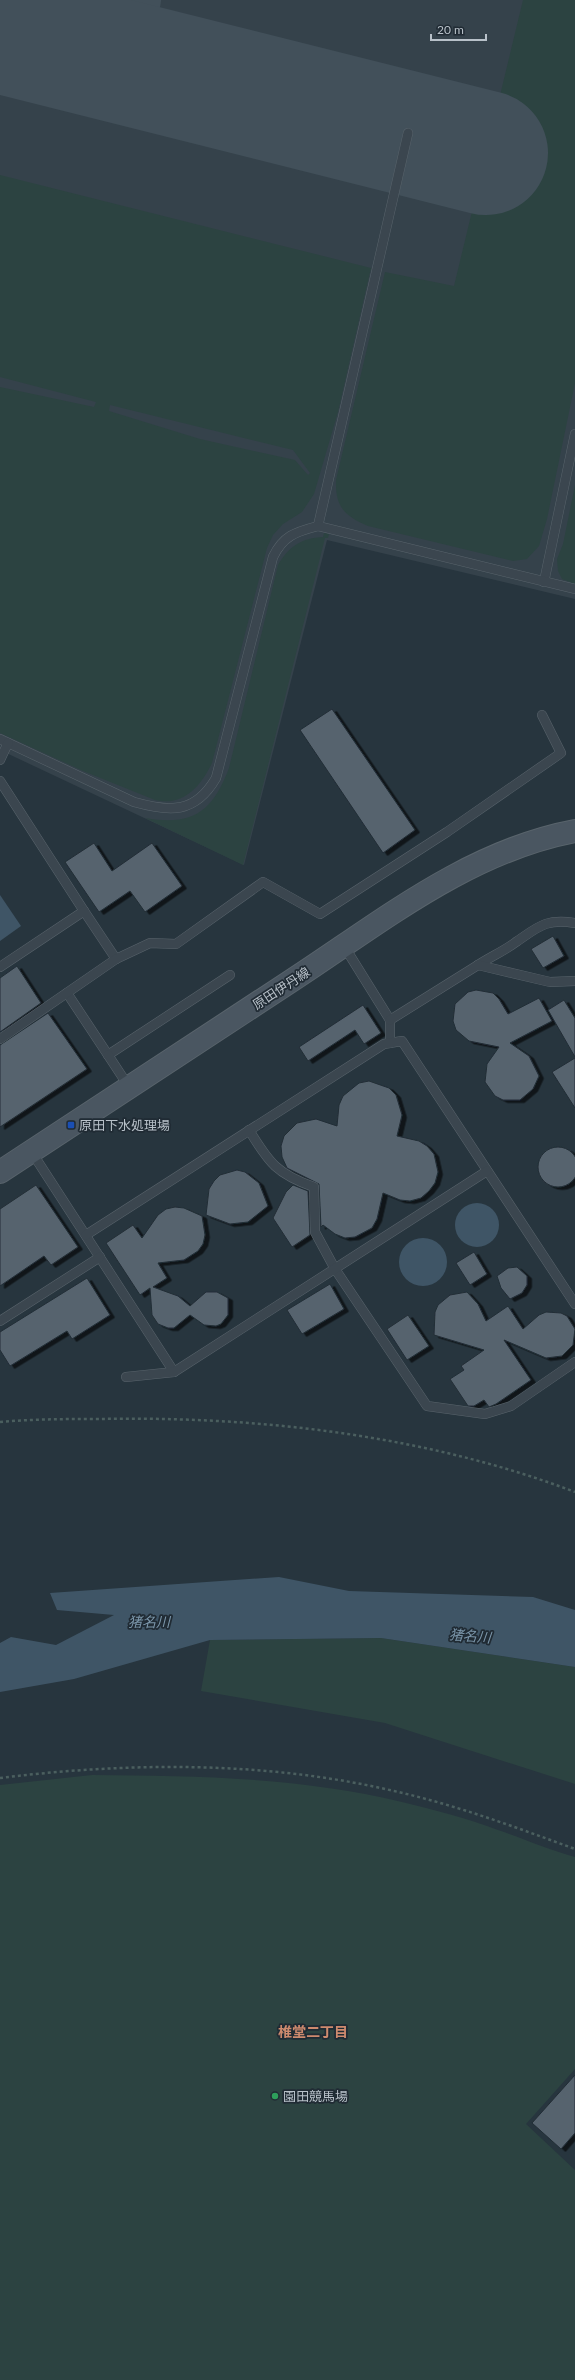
<svg xmlns="http://www.w3.org/2000/svg" width="575" height="2380" font-family="Lato,'Noto Sans JP',sans-serif">
<style>
.airport{fill:#35424b}
.green{fill:#2c4341;fill-rule:evenodd}
.water{fill:#3f5566}
.lines{fill:none;stroke-linecap:round;stroke-linejoin:round}
.taxiway{stroke:#42505a;stroke-width:50}
.runway{stroke:#42505a;stroke-width:124}
.building{fill:#56636e;stroke:#222d36;filter:url(#shadow)}
.lane-casing{stroke:#59646c;stroke-width:10}
.secondary-casing{stroke:#59646c;stroke-width:24}
.path{stroke:#4b5f5f;stroke-width:2.5;stroke-dasharray:3 3;stroke-linecap:butt}
.lane{stroke:#3b464f;stroke-width:9}
.secondary{stroke:#4a5661;stroke-width:22}
.transit-dot{fill:#1a4fb4;stroke:#202b34;stroke-width:1.5}
.leisure-dot{fill:#2e9e5b;stroke:#202b34;stroke-width:1.5}
.labels{text-anchor:middle;stroke-width:3.5;stroke-linejoin:round;paint-order:stroke}
.street-label{font-size:13px;fill:#b8c1c9;stroke:#202b34}
.poi-label{font-size:13px;fill:#b8c1c9;stroke:#202b34;text-anchor:start}
.water-label{font-size:14px;font-style:italic;fill:#7b96aa;stroke:#202b34}
.neighbourhood-label{font-size:14px;font-weight:bold;fill:#ce8a6e;stroke:#202b34}
</style>
<defs>
<filter id="shadow"><feDropShadow dx="4.5" dy="2.5" stdDeviation="0" flood-color="#0009"/></filter>
</defs>
<rect width="100%" height="100%" fill="#27353e"/>
<!-- airport -->
<polygon class="airport" points="0,0 575,0 575,599 327,540 244,865 0,750"/>
<!-- green -->
<g class="green">
<path d="M523,0H575V383L547,519L539,546L527,559L513,561L368,526C344,516 335,506 336,480L385,272L454,286Z"/>
<path d="M0,175L371,268L338,412L314,494L302,512L283,524L273,535L267,548L212,763C201,786 183,807 155,800L83,771L0,733V387L94,407L96,402L0,377ZM110,405L293,450L310,473L308,475L295,460L200,439L109,411Z"/>
<polygon points="575,485 575,584 562,579 558,571 557,559 563,544"/>
<path d="M324,533L329,534L328,538H325L243,865L145,818C192,826 212,813 229,768L278,565C289,546 302,538 323,537Z"/>
<polygon points="381,1638 575,1667 575,1784 385,1723 201,1691 210,1640"/>
<path d="M92,1775C197,1776 300,1777 402,1802C434,1810 467,1818 498,1830C524,1839 549,1850 575,1857V2069L526,2124L575,2170V2380H0V1785Z"/>
</g>
<!-- water -->
<g class="water">
<polygon points="0,895 21,926 0,941"/>
<circle cx="477" cy="1225" r="22"/>
<circle cx="423" cy="1262" r="24"/>
<polygon points="279,1577 349,1591 533,1597 575,1610 575,1667 381,1638 210,1640 74,1679 0,1692 0,1643 11,1637 56,1645 114,1615 57,1610 50,1593"/>
</g>
<g class="lines">
<!-- taxiway -->
<polyline class="taxiway" points="0,25 60,25 84,19 136,0"/>
<!-- runway -->
<polyline class="runway" points="0,31 486,153"/>
</g>
<!-- building -->
<g class="building">
<polygon points="332,709 415,830 383,853 300,730"/>
<polygon points="94,843 112,871 152,843 182,886 145,912 130,891 99,912 65,862"/>
<polygon points="553,936 564,956 543,968 531,949"/>
<polygon points="17,966 41,1003 0,1032 0,978"/>
<polygon points="476,990 493,993 499,999 508,1014 539,998 552,1021 510,1043 529,1056 539,1076 533,1089 520,1100 503,1100 495,1096 485,1082 487,1064 499,1047 469,1041 456,1030 453,1021 455,1004 468,992"/>
<polygon points="564,1000 575,1018 575,1057 548,1010"/>
<polygon points="363,1005 381,1033 364,1044 355,1030 308,1061 299,1047"/>
<polygon points="48,1013 87,1069 0,1127 0,1045"/>
<polygon points="575,1058 575,1108 552,1072"/>
<polygon points="369,1081 389,1088 396,1095 402,1115 397,1136 419,1141 427,1146 434,1154 438,1172 435,1183 429,1191 421,1198 410,1201 400,1200 383,1193 377,1219 372,1228 355,1237 345,1238 335,1234 323,1225 321,1227 319,1184 287,1168 282,1157 281,1146 284,1136 297,1123 316,1119 337,1126 339,1105 343,1096 359,1083"/>
<circle cx="558" cy="1167" r="20"/>
<polygon points="237,1170 245,1172 259,1183 268,1206 248,1222 230,1224 206,1215 209,1189 214,1181 220,1175"/>
<polygon points="36,1185 78,1247 51,1265 44,1256 0,1286 0,1209"/>
<polygon points="293,1185 308,1191 310,1235 292,1247 273,1218 286,1192"/>
<polygon points="175,1207 184,1208 202,1216 205,1235 203,1244 198,1251 184,1260 158,1263 167,1278 153,1287 178,1296 190,1306 206,1292 217,1292 228,1298 228,1315 221,1324 216,1326 204,1325 190,1315 174,1328 168,1328 158,1324 152,1315 150,1288 140,1295 106,1243 133,1225 142,1238 158,1215 166,1209"/>
<polygon points="474,1252 487,1274 470,1285 456,1263"/>
<polygon points="517,1267 527,1276 527,1285 522,1293 510,1299 501,1288 497,1276 508,1268"/>
<polygon points="87,1278 110,1315 72,1339 67,1331 10,1366 0,1350 0,1332"/>
<polygon points="330,1284 344,1309 302,1334 287,1310"/>
<polygon points="467,1292 478,1304 486,1321 508,1306 523,1329 539,1315 546,1312 561,1313 567,1316 575,1329 573,1345 562,1356 546,1358 504,1340 531,1380 496,1404 489,1407 484,1400 474,1406 468,1406 450,1379 464,1370 461,1366 484,1350 434,1335 435,1312 438,1305 450,1295"/>
<polygon points="408,1315 429,1346 407,1360 387,1329"/>
<polygon points="575,2075 575,2133 561,2149 532,2123"/>
</g>
<g class="lines">
<defs>
<g id="lane">
<polyline points="318,526 408,133"/>
<polyline points="544,582 575,434"/>
<path d="M0,739L134,802C170,812 195,814 216,778L273,557C283,536 295,532 318,526L575,589"/>
<polyline points="0,760 8,743"/>
<polyline points="0,781 84,911"/>
<polyline points="344,946 390,1020 390,1043"/>
<path d="M478,965C490,957 504,951 516,942C538,927 546,918 575,923"/>
<polyline points="0,967 84,911 116,959"/>
<polyline points="67,993 108,1055 230,975"/>
<polyline points="390,1020 478,965 550,982 575,981"/>
<polyline points="0,1039 116,959 150,943 176,944 263,882 320,914 447,832 561,753 542,715"/>
<polyline points="108,1055 129,1087"/>
<path d="M249,1130C269,1163 277,1174 314,1187L315,1232L335,1269L427,1406L485,1414L511,1406L575,1362"/>
<polyline points="31,1151 174,1372"/>
<polyline points="86,1235 384,1044 402,1041 575,1304"/>
<polyline points="0,1321 100,1257"/>
<polyline points="126,1377 174,1372 487,1171"/>
</g>
<path id="secondary" d="M0,1172C97,1108 194,1045 291,981C380,923 468,851 575,831"/>
</defs>
<!-- lane casing -->
<use href="#lane" class="lane-casing"/>
<!-- secondary casing -->
<use href="#secondary" class="secondary-casing"/>
<!-- path -->
<g class="path">
<path d="M0,1422C33,1419 66,1419 100,1419C259,1416 425,1435 575,1492"/>
<path d="M0,1778C130,1762 266,1761 394,1791C456,1805 515,1827 575,1849"/>
</g>
<!-- lane -->
<use href="#lane" class="lane"/>
<!-- secondary -->
<use href="#secondary" class="secondary"/>
</g>
<!-- markers -->
<rect class="transit-dot" x="67" y="1121" width="8" height="8" rx="2"/>
<circle class="leisure-dot" cx="275" cy="2096" r="4"/>
<g class="labels">
<!-- street labels -->
<g class="street-label">
<text transform="translate(281 988) rotate(-33)" y="5">原田伊丹線</text>
</g>
<!-- poi labels -->
<g class="poi-label">
<text x="79" y="1130">原田下水処理場</text>
<text x="283" y="2101">園田競馬場</text>
</g>
<!-- water labels -->
<g class="water-label">
<text x="149" y="1627">猪名川</text>
<text transform="translate(470 1636) rotate(5)" y="5">猪名川</text>
</g>
<!-- neighbourhood labels -->
<g class="neighbourhood-label">
<text x="313" y="2037">椎堂二丁目</text>
</g>
</g>
<!-- scale -->
<path d="M431 34v6h55v-6" fill="none" stroke="#b8c1c9" stroke-width="2"/>
<text x="437" y="34" font-size="12" fill="#b8c1c9" stroke="#202b34" stroke-width="3" paint-order="stroke">20 m</text>
</svg>
